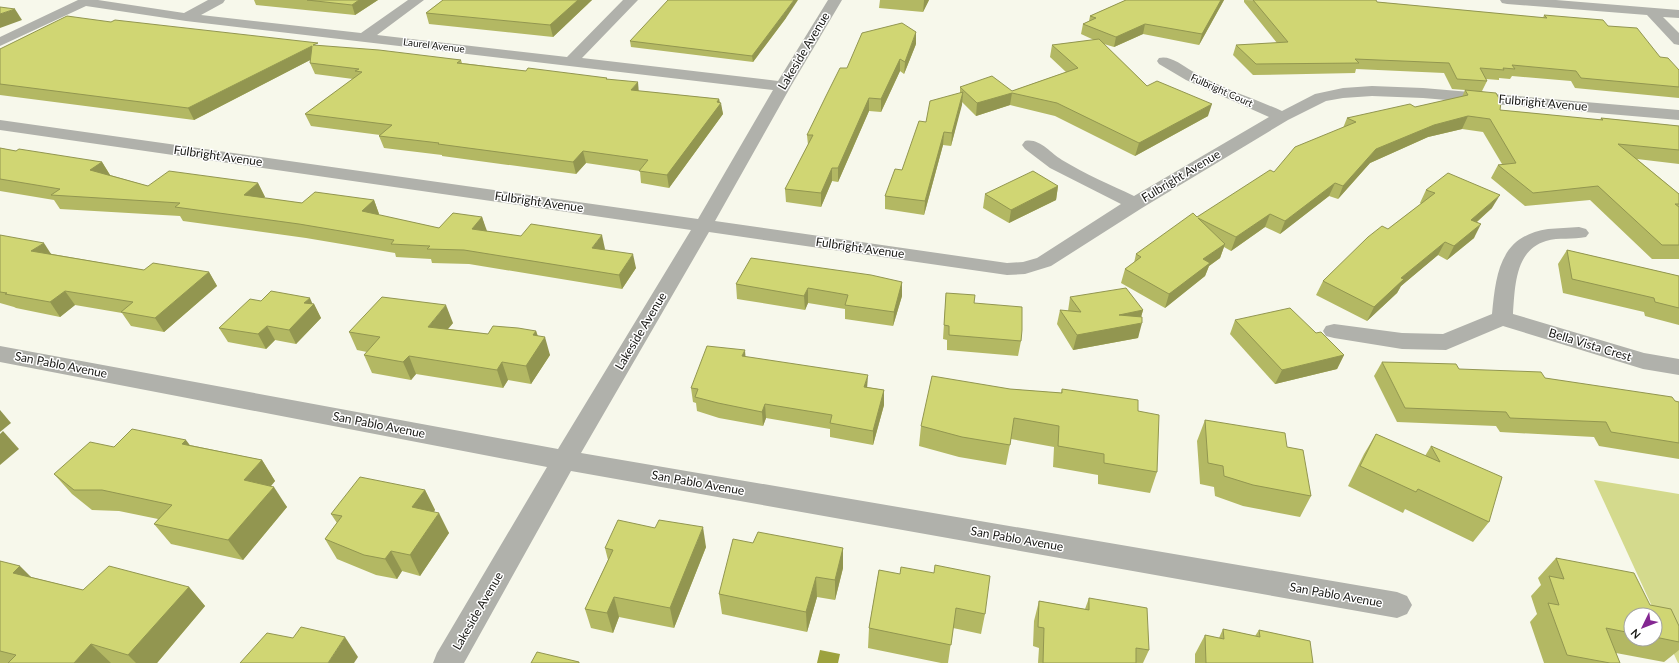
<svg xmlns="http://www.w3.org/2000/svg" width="1679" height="663" font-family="Lato,sans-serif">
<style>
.green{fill:#d4da8d}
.water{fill:#9da23e}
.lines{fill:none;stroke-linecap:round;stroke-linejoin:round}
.minor{fill:#b0b1ab;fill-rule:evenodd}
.wall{fill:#b3b863;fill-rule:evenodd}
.shaded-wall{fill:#929650}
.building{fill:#d0d673;stroke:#929650}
.labels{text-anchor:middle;stroke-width:3;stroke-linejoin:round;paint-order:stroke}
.far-street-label{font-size:10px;fill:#161612;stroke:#fff}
.street-label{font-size:12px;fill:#161612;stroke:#fff}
</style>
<rect width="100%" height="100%" fill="#f7f8eb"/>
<!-- green -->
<polygon class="green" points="1594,480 1679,494 1679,663 1678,663"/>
<!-- water -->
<polygon class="water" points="820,650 840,654 838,663 817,663"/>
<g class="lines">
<!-- minor -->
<g class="minor">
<path d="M78,0H98L184,13L208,0H225L223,3L201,15L361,33L408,0H424L377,35L567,57L623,0H638L582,58L778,81L828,0H842L791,86L715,221L1007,263L1023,262L1037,258L1121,204L1050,168L1025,149L1022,145L1025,141C1040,138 1050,153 1062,160C1085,174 1111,185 1134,196L1269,117L1186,80L1159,64L1157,61L1159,58C1170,55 1182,65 1192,71C1218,87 1253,98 1282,111L1315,94L1343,88L1372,86L1423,88L1679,110V120L1423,98L1372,96L1343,98L1326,101L1288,120L1142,208L1051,266L1025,274L1007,275L709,232L581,453L1397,592L1407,596L1412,605L1407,614L1397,618L571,471L464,663H433L437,653L547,467L0,362V346L558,449L691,230L0,130V120L698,219L773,90L186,21L86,6L0,46V37Z"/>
<polygon points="1500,0 1556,0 1679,10 1679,18 1663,17 1679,33 1679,45 1674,44 1647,15 1507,4 1502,3"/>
<path d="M1579,227L1586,229L1589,233L1586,237C1573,240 1559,237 1546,241C1515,250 1515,287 1513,314L1644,353L1679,359V375L1643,369L1503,326L1446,350L1402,349L1334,338L1326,336L1323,331L1326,326L1334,324L1402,333L1443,334L1492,314C1496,273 1500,236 1548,229C1558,228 1569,228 1579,227Z"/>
</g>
</g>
<!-- wall -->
<g class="wall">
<polygon points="254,0 378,0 355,15 256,5"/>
<polygon points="443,0 592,0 553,37 429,24 426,13"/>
<polygon points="880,0 929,0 923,12 879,8"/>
<polygon points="1126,0 1224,0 1199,45 1143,34 1114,47 1104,44 1147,86 1208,116 1135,156 1055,116 1010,105 976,116 962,102 951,146 943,145 924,215 885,209 885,196 902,170 926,122 960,93 960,87 1012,91 1066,72 1050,57 1052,45 1094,40 1081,34 1083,24 1089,21 1090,16"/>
<polygon points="1244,0 1377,2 1543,18 1544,15 1608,26 1660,57 1679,70 1679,98 1575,88 1571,81 1512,76 1510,79 1499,78 1499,80 1486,79 1487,81 1482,91 1500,110 1600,120 1601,118 1679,126 1679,164 1637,159 1679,194 1679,259 1652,259 1590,200 1525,206 1491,178 1498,165 1502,164 1483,132 1462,129 1428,137 1370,163 1338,199 1329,196 1280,234 1265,227 1231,251 1224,247 1220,258 1209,266 1205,276 1165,308 1121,283 1125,269 1134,263 1136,254 1197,217 1274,172 1343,128 1347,118 1415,107 1462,97 1465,90 1452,89 1444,73 1356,69 1355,73 1253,75 1233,55 1236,45 1277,43 1244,2"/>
<polygon points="786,18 753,62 631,47 630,41"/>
<polygon points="916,44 904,74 900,71 881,112 869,111 838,182 832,181 821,207 786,202 785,189 808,145 807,135"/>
<polygon points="319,46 461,60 462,63 526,71 607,78 607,79 639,91 719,99 723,114 669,188 641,183 640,171 586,163 576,174 442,156 442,155 384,148 379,136 380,135 311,126 305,114 353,79 315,74 310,63 310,60 194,120 0,95 0,49"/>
<polygon points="0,148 16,151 102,162 110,175 148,186 258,183 265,197 263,198 302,203 374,200 379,214 378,215 439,228 482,217 486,231 605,249 604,250 636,268 622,289 469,264 432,263 431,259 396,257 395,253 306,238 183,221 180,216 60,209 54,200 0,191"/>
<polygon points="1058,186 1056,200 1009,223 983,208 985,194"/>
<polygon points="1426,190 1492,208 1477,222 1474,238 1447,260 1438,255 1401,286 1397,293 1367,321 1316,295 1323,281 1388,229 1421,204 1420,203"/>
<polygon points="0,235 52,254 144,270 209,272 217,286 164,332 131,326 122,313 75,305 60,317 16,308 14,307 0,303"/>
<polygon points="1567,250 1679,276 1679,325 1645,316 1644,312 1563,293 1558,264"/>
<polygon points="902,282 902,296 893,326 845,319 845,309 808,303 805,310 737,299 736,284"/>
<polygon points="946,293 974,303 1021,341 1018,356 947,350 947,340 943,339"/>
<polygon points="1070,297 1143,310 1141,317 1138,338 1073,350 1057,324 1060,310 1068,311"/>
<polygon points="261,301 314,304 321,318 296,344 275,340 266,349 228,342 219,328"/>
<polygon points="1235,320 1316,333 1344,355 1337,369 1275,384 1230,334"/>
<polygon points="453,323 448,329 488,334 536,331 538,336 550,355 531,384 508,380 503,388 416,374 411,380 372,373 364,355 367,352 357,350 349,332"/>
<polygon points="746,357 867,387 884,390 884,405 873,445 830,437 830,429 766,418 763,426 719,418 697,411 696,403 693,402 691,388"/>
<polygon points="1382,362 1545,378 1679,402 1679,459 1599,446 1594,437 1500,432 1496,426 1397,422 1374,376"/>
<polygon points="1010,389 1061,393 1062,389 1138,411 1157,472 1150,493 1098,484 1098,475 1053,467 1054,447 1011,439 1006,465 959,457 919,446 921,426"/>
<polygon points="1205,420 1287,447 1311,496 1300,517 1243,506 1215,496 1214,487 1200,484 1197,441"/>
<polygon points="1376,434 1425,456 1431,446 1489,522 1473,542 1405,509 1403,513 1348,486 1364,454"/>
<polygon points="190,445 262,460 275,481 271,486 287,507 243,560 171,544 154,524 158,519 119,511 92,510 72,494 54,474 114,447"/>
<polygon points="425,490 435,510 434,511 449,533 420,576 402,571 397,579 376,575 337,559 325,539 337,523 331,514"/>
<polygon points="753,543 843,548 843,568 835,600 817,597 807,632 722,614 719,594"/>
<polygon points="706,547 674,628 619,617 613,633 591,628 585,609 608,560 605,548"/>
<path d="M1556,558L1650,605L1679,626V650L1664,662L1616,653L1620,663H1544L1530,622L1537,614L1531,596L1541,585L1538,578ZM1631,615H1655V639H1631Z"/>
<polygon points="0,561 31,577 83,590 189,587 205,606 157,663 0,663"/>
<polygon points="879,570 985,614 981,634 953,628 948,663 941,663 868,648 869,628"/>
<polygon points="1089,598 1149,650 1143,663 1038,663 1039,648 1033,646 1034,621 1039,601 1085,609"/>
<polygon points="1223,629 1255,636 1259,630 1313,663 1195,663 1195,654 1205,635 1219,638"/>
</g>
<!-- shaded-wall -->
<g class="shaded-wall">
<polygon points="359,0 378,0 355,15 352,5"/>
<polygon points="578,0 592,0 553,37 550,25"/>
<polygon points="794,0 798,0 786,18 753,62 752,56"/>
<polygon points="924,0 929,0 923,12 924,1"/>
<polygon points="1221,0 1224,0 1199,45 1202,34"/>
<polygon points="15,9 22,20 0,28 0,14"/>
<polygon points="1145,24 1143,34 1114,47 1116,37"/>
<polygon points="916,32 916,44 904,74 905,62"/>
<polygon points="312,46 316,57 194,120 188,108"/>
<polygon points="900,59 900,71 881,112 881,99"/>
<polygon points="638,82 639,94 631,90"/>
<polygon points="963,92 962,105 951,146 952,133"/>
<polygon points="1012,93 1010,105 976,116 977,103"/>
<polygon points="869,98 869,111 838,182 838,168"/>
<polygon points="719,99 720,105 721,103 723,114 669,188 667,175"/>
<polygon points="1212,104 1208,116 1135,156 1139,143"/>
<polygon points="1468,116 1462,129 1428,137 1370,163 1338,199 1343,186 1376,149 1434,125"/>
<polygon points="944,132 943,145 924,215 925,201"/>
<polygon points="583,151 586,163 576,174 573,162"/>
<polygon points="102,162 110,175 98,183 90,170"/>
<polygon points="832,168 832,181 821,207 821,193"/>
<polygon points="258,183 265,197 250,209 244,195"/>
<polygon points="1335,183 1329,196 1280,234 1285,221"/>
<polygon points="1058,186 1056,200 1009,223 1011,210"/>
<polygon points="1500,195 1492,208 1464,233 1471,220"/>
<polygon points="374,200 379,214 367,225 362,211"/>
<polygon points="1270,214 1265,227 1231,251 1236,237"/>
<polygon points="482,217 487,231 476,243 472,229"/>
<polygon points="1481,224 1474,238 1447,260 1454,246"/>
<polygon points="602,235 605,249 595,262 592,248"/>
<polygon points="1445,242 1438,255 1401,286 1397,293 1367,321 1374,307 1401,278"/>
<polygon points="44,243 53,257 31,251"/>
<polygon points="1225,244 1220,258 1209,266 1205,276 1165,308 1169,294 1203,259"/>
<polygon points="633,254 636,268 622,289 619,275"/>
<polygon points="209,272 217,286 164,332 155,318"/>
<polygon points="902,282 902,296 893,326 894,312"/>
<polygon points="808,288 808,303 805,310 804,296"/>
<polygon points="65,291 75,305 60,317 50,302"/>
<polygon points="310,298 313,305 314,304 321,318 296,344 289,330 304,303"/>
<polygon points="446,305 453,323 435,344 428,327"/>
<polygon points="1143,310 1139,324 1142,323 1138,338 1073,350 1077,335 1119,315"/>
<polygon points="267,326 275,340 266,349 258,334"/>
<polygon points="536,331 540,344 545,337 550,355 531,384 526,366 533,335"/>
<polygon points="745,350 746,364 742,356"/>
<polygon points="1344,355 1337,369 1275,384 1282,370"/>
<polygon points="409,356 416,374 411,380 403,362"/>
<polygon points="502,362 508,380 503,388 497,370"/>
<polygon points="868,375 867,390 864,387"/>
<polygon points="884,390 884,405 873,445 873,431"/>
<polygon points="765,404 766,418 763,426 762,412"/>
<polygon points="0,410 11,423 0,432"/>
<polygon points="3,431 19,449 0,465 0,434"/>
<polygon points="186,440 201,460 182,444"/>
<polygon points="262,460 275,481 258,501 244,480"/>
<polygon points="274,487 287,507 243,560 228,540"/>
<polygon points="425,490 435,510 423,528 412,507"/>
<polygon points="439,513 449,533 420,576 410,555"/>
<polygon points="703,527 706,547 674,628 670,608"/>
<polygon points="843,548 843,568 835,600 835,580"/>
<polygon points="391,551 402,571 397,579 385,559"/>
<polygon points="20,566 40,586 13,573"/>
<polygon points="816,577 817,597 807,632 806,612"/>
<polygon points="189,587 205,606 157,663 136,663 128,655"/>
<polygon points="614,597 619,617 613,633 607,613"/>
<polygon points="345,637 358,657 354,663 328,663"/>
<polygon points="91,644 111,663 74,663"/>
</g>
<!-- building -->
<g class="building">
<polygon points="307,0 359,0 352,5"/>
<polygon points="443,0 578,0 550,25 426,13"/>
<polygon points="668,0 794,0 752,56 630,41"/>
<polygon points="1126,0 1221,0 1202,34 1145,24 1116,37 1083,24 1096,18 1090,16"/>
<polygon points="1253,0 1376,0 1377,2 1420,6 1547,18 1544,15 1603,20 1608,26 1637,28 1660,57 1668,58 1679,70 1679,87 1581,78 1576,71 1512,65 1515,69 1503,68 1504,70 1480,68 1487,81 1457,79 1449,63 1355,59 1359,63 1256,64 1236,45 1288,42"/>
<polygon points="0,7 15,9 0,14"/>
<polygon points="67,16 111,22 115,20 318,43 313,45 379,50 461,60 457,63 526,71 528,68 607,78 606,79 638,82 631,90 719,99 717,102 721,103 667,175 639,171 648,160 583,151 573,162 438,144 439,143 379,136 392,125 305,114 362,72 355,71 359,69 310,63 312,46 188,108 0,84 0,49"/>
<polygon points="902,23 916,32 905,62 900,59 881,99 869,98 838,168 832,168 821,193 785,189 813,135 807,135 826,96 840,68 847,68 862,33"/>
<polygon points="1099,39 1147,86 1157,81 1212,104 1139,143 1057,103 1012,93 977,103 960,87 992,76 1012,91 1078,68 1052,45"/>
<polygon points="1465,90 1496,93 1501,102 1500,110 1603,120 1601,118 1679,126 1679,150 1618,144 1679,194 1679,204 1675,204 1679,207 1679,245 1662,245 1598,186 1533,193 1498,165 1516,163 1490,119 1468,116 1434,125 1376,149 1343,186 1335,183 1285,221 1270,214 1236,237 1198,218 1225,244 1203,259 1210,263 1169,294 1125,269 1141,257 1136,254 1193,213 1197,217 1270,170 1274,172 1295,147 1356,122 1347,118 1410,104 1415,107 1468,95"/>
<polygon points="963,92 952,133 944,132 925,201 885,196 895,169 902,170 919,121 926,122 930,101"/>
<polygon points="0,148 16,151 19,149 102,162 90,170 148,186 169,171 258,183 244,195 302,203 315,192 374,200 362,211 439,228 453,213 482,217 472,229 521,236 531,224 602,235 592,248 633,254 619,275 464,250 427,249 430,246 391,244 394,240 299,224 175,207 180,203 51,195 60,189 0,179"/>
<polygon points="1033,171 1058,186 1011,210 985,194"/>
<polygon points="1448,173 1500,195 1471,220 1481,224 1454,246 1445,242 1401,278 1404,279 1374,307 1323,281 1368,237 1382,226 1388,229 1435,193 1426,190"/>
<polygon points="0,235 44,243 31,251 144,270 153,263 209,272 155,318 121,312 133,302 65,291 50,302 5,294 7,293 0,292"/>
<polygon points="1567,250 1679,276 1679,308 1655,302 1654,298 1572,279"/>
<polygon points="751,258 871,275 902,282 894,312 845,305 848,295 808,288 804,296 736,284"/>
<polygon points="1126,288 1143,310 1119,315 1142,317 1142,323 1077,335 1060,310 1081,312 1070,297"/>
<polygon points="271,291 310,298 304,303 314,304 289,330 267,326 258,334 219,328 250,299 261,301"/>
<polygon points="946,293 975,295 974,303 1022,307 1022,330 1021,341 949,335 949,326 944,325"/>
<polygon points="382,297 446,305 428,327 488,334 493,326 518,328 536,331 533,335 545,337 526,366 502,362 497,370 409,356 403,362 364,355 380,337 349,332"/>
<polygon points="1290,308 1316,333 1321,332 1344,355 1282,370 1235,320"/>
<polygon points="707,346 745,350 742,356 868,375 864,387 884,390 873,431 830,423 832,415 765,404 762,412 718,403 695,397 698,389 691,388"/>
<polygon points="1382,362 1456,364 1459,369 1541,372 1545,378 1672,397 1675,401 1679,402 1679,443 1611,432 1606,422 1510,418 1506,412 1405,408"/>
<polygon points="932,376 1010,389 1062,393 1062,389 1138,400 1138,411 1159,415 1157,472 1104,463 1104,454 1058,446 1059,426 1014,418 1010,445 962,437 921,426"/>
<polygon points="1205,420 1285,433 1287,447 1303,450 1311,496 1253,485 1224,476 1223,466 1208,463"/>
<polygon points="132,429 186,440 182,444 262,460 244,480 274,487 228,540 154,524 172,505 102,490 74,490 54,474 90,442 114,447"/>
<polygon points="1376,434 1440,462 1431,446 1502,477 1489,522 1418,489 1416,492 1360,466"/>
<polygon points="360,477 425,490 412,507 439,513 410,555 391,551 385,559 364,555 325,539 342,516 331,514"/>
<polygon points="618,520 655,528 659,520 703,527 670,608 614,597 607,613 585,609 613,550 605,548"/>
<polygon points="758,532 843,548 835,580 816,577 806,612 719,594 733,539 753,543"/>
<polygon points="1556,558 1634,573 1650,605 1671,609 1679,626 1679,642 1655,637 1655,615 1631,615 1631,633 1606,628 1620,663 1610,663 1567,655 1548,603 1559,605 1549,576 1564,579"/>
<polygon points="0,561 20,566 13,573 83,590 109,566 189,587 128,655 91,644 74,663 8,663 16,655 0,651"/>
<polygon points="935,565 990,576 985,614 956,608 951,645 869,628 879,570 900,574 901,567 934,573"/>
<polygon points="1089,598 1147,608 1149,650 1136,648 1136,663 1043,663 1044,628 1038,627 1039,601 1089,610"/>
<polygon points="301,627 345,637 328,663 240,663 267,633 293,638"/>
<polygon points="1223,629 1260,637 1259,630 1310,641 1313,663 1206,663 1205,635 1224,639"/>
<polygon points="537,652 579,662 579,663 531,663"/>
</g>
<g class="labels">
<!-- far-street labels -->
<g class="far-street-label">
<text transform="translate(434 45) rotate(7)" y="4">Laurel Avenue</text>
<text transform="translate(1222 90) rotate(24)" y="4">Fulbright Court</text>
</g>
<!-- street labels -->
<g class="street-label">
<text transform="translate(804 51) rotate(-59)" y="4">Lakeside Avenue</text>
<text transform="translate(1543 103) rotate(5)" y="4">Fulbright Avenue</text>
<text transform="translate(218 156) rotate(8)" y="4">Fulbright Avenue</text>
<text transform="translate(1181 176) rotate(-31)" y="4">Fulbright Avenue</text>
<text transform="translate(539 202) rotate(8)" y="4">Fulbright Avenue</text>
<text transform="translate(860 248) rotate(8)" y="4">Fulbright Avenue</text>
<text transform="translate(641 331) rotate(-59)" y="4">Lakeside Avenue</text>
<text transform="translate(1590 345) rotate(17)" y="4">Bella Vista Crest</text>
<text transform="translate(61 365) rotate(11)" y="4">San Pablo Avenue</text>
<text transform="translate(379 425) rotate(11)" y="4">San Pablo Avenue</text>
<text transform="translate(698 483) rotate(10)" y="4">San Pablo Avenue</text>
<text transform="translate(1017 539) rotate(10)" y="4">San Pablo Avenue</text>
<text transform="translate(1336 595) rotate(10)" y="4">San Pablo Avenue</text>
<text transform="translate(478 611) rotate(-60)" y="4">Lakeside Avenue</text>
</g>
</g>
<!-- north arrow -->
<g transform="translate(1643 627) rotate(227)"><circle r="19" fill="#ffffff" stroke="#a2a2a0"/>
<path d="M0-3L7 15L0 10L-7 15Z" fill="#842792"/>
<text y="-6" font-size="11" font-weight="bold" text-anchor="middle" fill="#161612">N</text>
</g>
</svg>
